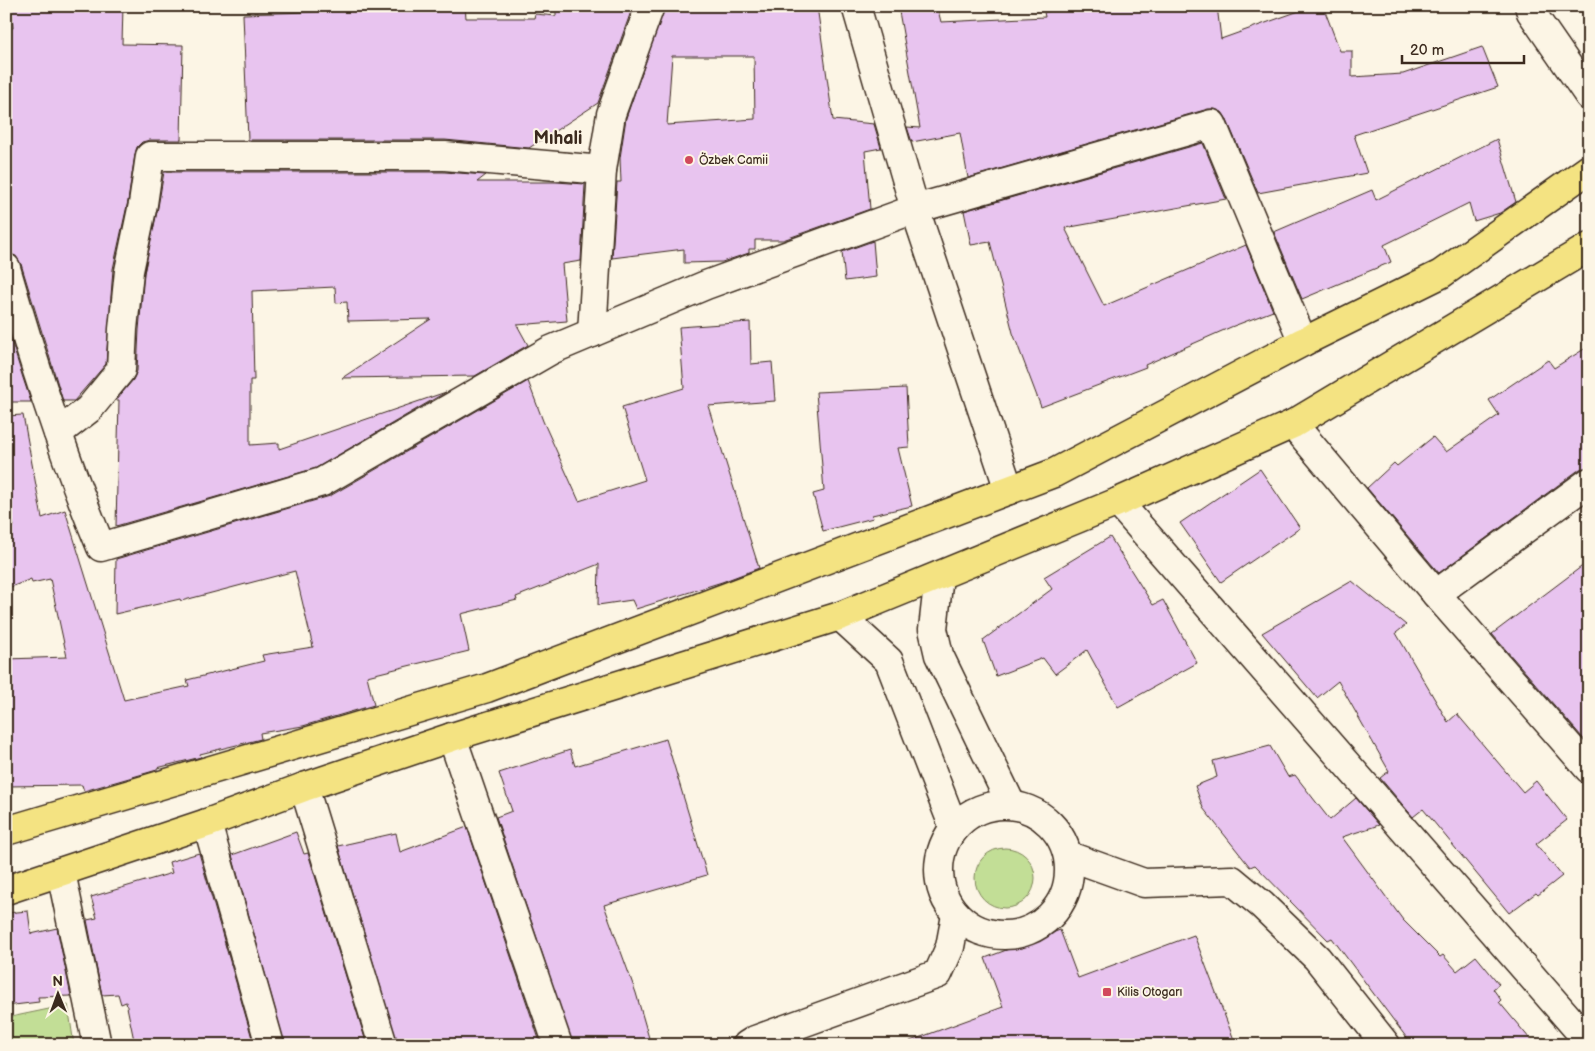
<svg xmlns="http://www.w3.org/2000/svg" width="1595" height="1051" font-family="'Balsamiq Sans',sans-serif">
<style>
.green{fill:#c2de96;stroke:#7e845a}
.building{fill:#e8c4ef;stroke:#3b2a1e;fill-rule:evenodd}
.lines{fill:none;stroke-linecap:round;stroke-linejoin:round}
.minor-casing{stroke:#3b2a1e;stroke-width:31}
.major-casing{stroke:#3b2a1e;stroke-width:31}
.minor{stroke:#fcf5e5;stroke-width:28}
.major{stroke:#f4e382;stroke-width:28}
.poi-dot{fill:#d1495b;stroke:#fcf5e5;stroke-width:2}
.labels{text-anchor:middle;stroke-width:4;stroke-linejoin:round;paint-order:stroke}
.poi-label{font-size:12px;fill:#3b2a1e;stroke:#fcf5e5;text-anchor:start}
.district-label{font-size:18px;font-weight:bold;fill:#3b2a1e;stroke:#fcf5e5}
</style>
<rect width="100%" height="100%" fill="#fcf5e5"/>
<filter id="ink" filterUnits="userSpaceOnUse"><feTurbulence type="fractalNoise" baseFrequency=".02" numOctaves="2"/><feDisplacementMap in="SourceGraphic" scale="10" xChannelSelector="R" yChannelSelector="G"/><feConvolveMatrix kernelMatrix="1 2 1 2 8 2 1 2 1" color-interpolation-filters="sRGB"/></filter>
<g filter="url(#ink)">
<!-- green -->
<g class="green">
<circle cx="1005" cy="878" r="30"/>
<polygon points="68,1005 74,1045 6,1045 6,1018"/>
</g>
<!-- building -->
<g class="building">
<polygon points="11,6 123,6 122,44 183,45 181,140 150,140 142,142 137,147 135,154 128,201 113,269 106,364 74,401 63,401 21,264 16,256 6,253 6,28 13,28"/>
<polygon points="406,6 465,6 466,18 534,18 535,14 556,16 556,6 633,6 598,103 529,148 445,140 248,140 243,14 342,11"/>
<path d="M665,6H817L833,120L874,124L881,148L865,151L870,209L783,240H755V249H749V253L722,262L684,263V249L612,258L617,182H621L620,158L626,118ZM672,56H754L755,119L667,125Z"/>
<polygon points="898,6 937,6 941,22 1045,17 1044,12 1111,6 1217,6 1221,39 1313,6 1323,6 1340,51 1352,51 1352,77 1403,74 1482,47 1498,87 1354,135 1367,173 1258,193 1226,118 1222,112 1215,109 1208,109 968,178 960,133 912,142 907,127 920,128"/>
<polygon points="1497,139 1516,202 1500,213 1474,221 1469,203 1384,245 1391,262 1302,299 1274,232 1372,190 1376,200"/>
<polygon points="1203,143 1226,199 1065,228 1104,306 1246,245 1273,311 1231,327 1145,365 1146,367 1041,407 1013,333 990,242 971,245 964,211"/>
<polygon points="164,172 444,172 486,175 477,182 556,182 585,184 581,261 562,264 567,321 517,325 528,345 475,376 342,378 431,319 348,321 347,302 336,303 335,287 252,291 254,380 250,380 250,445 279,443 279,449 446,392 316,468 116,526 119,400 116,400 133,380 137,371 139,330 144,273 158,207"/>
<polygon points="873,241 876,277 845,281 842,252"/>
<polygon points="750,322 751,364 772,362 775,401 708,406 759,568 722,582 636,609 632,600 598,605 599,564 516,597 517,600 461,614 469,651 367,676 374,705 303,726 260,733 261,739 200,754 201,757 157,768 157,770 84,791 82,785 6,786 6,739 9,739 7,659 67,657 50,579 32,583 31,579 6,589 6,530 14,526 6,500 6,416 23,415 42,518 65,510 124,700 189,686 187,680 264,661 262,655 313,647 295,571 181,601 180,599 115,614 116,559 330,496 528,381 543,421 579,501 645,480 622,407 684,388 679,327"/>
<polygon points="6,324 23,378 31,402 6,402"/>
<polygon points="1589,346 1589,467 1580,469 1439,573 1367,488 1394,463 1397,466 1433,437 1446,452 1499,415 1489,400 1548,360 1554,368"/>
<polygon points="906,388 909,447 898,448 912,506 872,515 873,518 823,531 813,494 824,491 816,392"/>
<polygon points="1260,469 1300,528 1221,582 1180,523"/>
<polygon points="1110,537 1153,605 1163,600 1197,663 1118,707 1087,650 1055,674 1043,658 996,676 983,640 1052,589 1044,577"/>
<polygon points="1589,561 1589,745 1492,634"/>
<polygon points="1352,581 1406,625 1396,633 1448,722 1457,714 1523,792 1536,781 1567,820 1536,844 1562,876 1538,895 1536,893 1509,913 1423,809 1413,817 1380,778 1389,771 1338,681 1317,698 1262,633"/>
<polygon points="666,739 707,875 604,905 636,993 651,1045 573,1045 496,817 512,811 499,773 570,750 575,766"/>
<polygon points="1270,746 1288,777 1295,775 1330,820 1356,798 1379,825 1342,837 1403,920 1440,957 1443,955 1457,971 1476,956 1499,984 1493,989 1501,1000 1499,1002 1535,1045 1412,1045 1332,938 1328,940 1255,865 1250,867 1203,808 1195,786 1217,777 1213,761"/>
<polygon points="467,827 541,1045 398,1045 338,846 396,833 400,852"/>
<polygon points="296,832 304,854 308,853 367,1045 285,1045 232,855"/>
<polygon points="199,853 254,1045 135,1045 126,1002 121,1004 118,994 102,995 87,920 97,918 91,897 172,873 169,862"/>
<polygon points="28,911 31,934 57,928 71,996 38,997 39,1002 6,1006 6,913"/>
<polygon points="1060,930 1078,978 1194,935 1236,1045 911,1045 910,1041 1003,1007 985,958"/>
</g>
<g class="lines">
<defs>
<g id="minor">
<polyline points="856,6 915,209 1009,490"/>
<polyline points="1529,6 1531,12 1589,96"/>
<path d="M6,268C33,362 63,456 101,547L322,482L551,350L706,285L915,209L1212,124L1303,342"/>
<polyline points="592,333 602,170 611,114 650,6"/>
<polyline points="1293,424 1436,594 1589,769"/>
<polyline points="58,433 89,409 121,370 123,329 129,271 143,204 150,156 445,156 602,170"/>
<polyline points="1118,502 1589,1042"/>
<polyline points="939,576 933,629 939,655 1011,804"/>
<polyline points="1436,594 1589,482"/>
<polyline points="840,616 889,661 954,828"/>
<polyline points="452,737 558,1045"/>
<polyline points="304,787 383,1045"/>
<circle cx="1004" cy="870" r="65"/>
<polyline points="207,823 270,1045"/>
<polyline points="1069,856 1144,883 1232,880 1262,905 1317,958 1386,1045"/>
<polyline points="61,872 97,1045"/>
<polyline points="747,1045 755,1040 938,974 950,947 956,915"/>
</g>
<g id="major">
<polyline points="6,831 487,688 1054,473 1303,342 1441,274 1589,169"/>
<polyline points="6,890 207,823 304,787 452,737 840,616 1118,502 1293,424 1589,247"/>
</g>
</defs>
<!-- minor casing -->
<use href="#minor" class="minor-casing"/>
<!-- major casing -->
<use href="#major" class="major-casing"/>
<!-- minor -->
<use href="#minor" class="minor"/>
<!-- major -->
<use href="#major" class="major"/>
</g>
</g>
<!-- markers -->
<g class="poi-dot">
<circle cx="689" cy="160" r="5"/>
<rect x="1102" y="987" width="10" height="10" rx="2.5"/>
</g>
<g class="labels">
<!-- poi labels -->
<g class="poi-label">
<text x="699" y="164">Özbek Camii</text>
<text x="1117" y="996">Kilis Otogarı</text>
</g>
<!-- district labels -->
<g class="district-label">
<text x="558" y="144">Mıhali</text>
</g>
</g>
<!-- margin -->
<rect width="1595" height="1051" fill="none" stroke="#fcf5e5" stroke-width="25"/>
<rect x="12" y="12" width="1570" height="1026" fill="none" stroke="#3b2a1e" stroke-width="2" filter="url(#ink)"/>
<!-- north arrow -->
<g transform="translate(58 994) rotate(359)" stroke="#fcf5e5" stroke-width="4" paint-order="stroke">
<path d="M0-4L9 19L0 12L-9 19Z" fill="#3b2a1e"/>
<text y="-8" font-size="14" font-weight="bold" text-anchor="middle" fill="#3b2a1e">N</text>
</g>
<!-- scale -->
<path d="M1402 55v8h122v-8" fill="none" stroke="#3b2a1e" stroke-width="2.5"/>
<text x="1410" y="55" font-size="15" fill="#3b2a1e" stroke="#fcf5e5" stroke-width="4" paint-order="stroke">20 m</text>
</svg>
